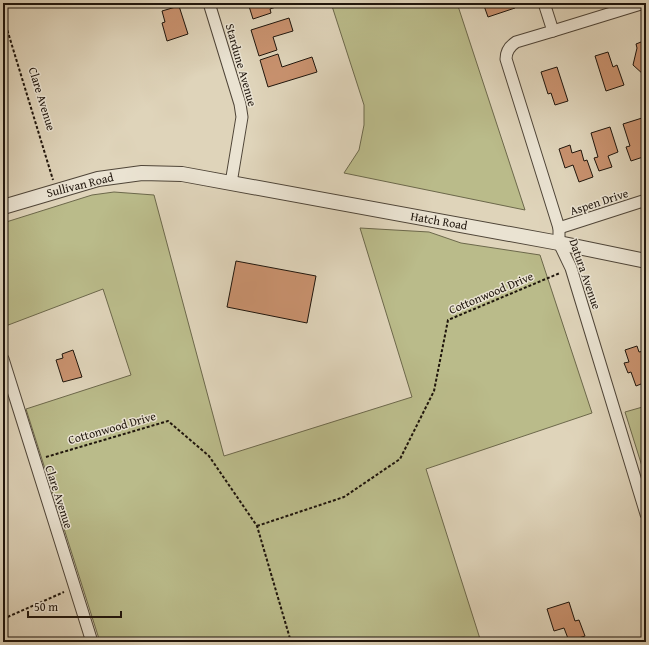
<svg xmlns="http://www.w3.org/2000/svg" width="649" height="645" font-family="'Gentium Book Plus',serif">
<style>
.grass{fill:#babb8a;stroke:#6c684b}
.building{fill:#c9926f;stroke:#1f150c}
.lines{fill:none;stroke-linecap:round;stroke-linejoin:round}
.minor-casing{stroke:#4f4538;stroke-width:13}
.tertiary-casing{stroke:#4f4538;stroke-width:16}
.path{stroke:#1f150c;stroke-width:2;stroke-dasharray:3 2;stroke-linecap:butt}
.minor{stroke:#eae3d2;stroke-width:11}
.tertiary{stroke:#eae3d2;stroke-width:14}
.labels{text-anchor:middle;stroke-width:3;stroke-linejoin:round;paint-order:stroke}
.street-label{font-size:12px;fill:#1f150c;stroke:#eae3d2}
</style>
<rect width="100%" height="100%" fill="#dfd4ba"/>
<filter id="stains"><feTurbulence type="fractalNoise" baseFrequency=".005" numOctaves="4"/><feColorMatrix values="0 0 0 0 .2 0 0 0 0 .09 0 0 0 0 .02 0 0 0 .5 -.17"/></filter>
<radialGradient id="worn" r=".72"><stop offset=".6" stop-color="#630" stop-opacity="0"/><stop offset="1" stop-color="#630" stop-opacity=".3"/></radialGradient>
<!-- grass -->
<g class="grass">
<polygon points="331,3 457,3 525,210 344,173 359,150 364,125 364,105"/>
<polygon points="114,192 154,195 224,456 412,397 360,228 429,232 461,243 540,255 592,413 426,469 481,642 100,642 26,409 131,375 103,289 3,327 3,223 92,195"/>
<polygon points="646,406 646,479 625,412"/>
</g>
<!-- building -->
<g class="building">
<polygon points="248,3 275,3 276,7 270,9 271,13 253,19"/>
<polygon points="483,3 513,3 515,8 488,17"/>
<polygon points="179,6 188,34 167,41 162,23 165,22 162,11"/>
<polygon points="289,18 293,31 273,37 277,50 259,56 251,30"/>
<polygon points="646,40 646,74 644,75 633,65 637,48 636,44"/>
<polygon points="608,52 613,67 617,65 624,85 606,91 595,56"/>
<polygon points="278,54 282,67 312,57 317,72 268,87 260,60"/>
<polygon points="557,67 568,101 555,105 551,93 548,94 541,72"/>
<polygon points="642,118 646,130 645,147 643,147 646,156 631,161 626,147 630,146 623,124"/>
<polygon points="610,127 618,152 608,156 612,167 599,171 594,158 598,157 591,133"/>
<polygon points="570,145 572,153 581,150 584,161 587,160 593,177 579,182 573,165 565,168 559,149"/>
<polygon points="236,261 316,276 307,323 227,307"/>
<polygon points="637,346 639,352 644,351 646,356 646,382 636,386 631,372 628,373 624,363 629,362 625,350"/>
<polygon points="73,350 82,377 63,382 56,360 63,358 62,354"/>
<polygon points="569,602 575,621 579,620 585,636 569,641 564,628 554,631 547,609"/>
</g>
<g class="lines">
<defs>
<g id="minor">
<polyline points="209,3 240,104 242,117 231,183"/>
<path d="M544,3L553,31L516,42C510,46 506,51 506,59L559,228V243L571,268L646,514"/>
<polyline points="553,31 644,3"/>
<polyline points="559,228 646,200"/>
<polyline points="3,359 92,642"/>
</g>
<polyline id="tertiary" points="3,207 98,179 142,173 182,174 559,243 646,261"/>
</defs>
<!-- minor casing -->
<use href="#minor" class="minor-casing"/>
<!-- tertiary casing -->
<use href="#tertiary" class="tertiary-casing"/>
<!-- path -->
<g class="path">
<polyline points="3,16 53,180"/>
<polyline points="46,457 168,421 209,456 257,526 291,642"/>
<polyline points="257,526 344,497 400,459 434,391 448,320 560,273"/>
<polyline points="3,619 64,592"/>
</g>
<!-- minor -->
<use href="#minor" class="minor"/>
<!-- tertiary -->
<use href="#tertiary" class="tertiary"/>
</g>
<g class="labels">
<!-- street labels -->
<g class="street-label">
<text transform="translate(241 65) rotate(74)" y="4">Stardune Avenue</text>
<text transform="translate(42 99) rotate(73)" y="4">Clare Avenue</text>
<text transform="translate(80 185) rotate(-14)" y="4">Sullivan Road</text>
<text transform="translate(599 202) rotate(-18)" y="4">Aspen Drive</text>
<text transform="translate(439 221) rotate(10)" y="4">Hatch Road</text>
<text transform="translate(585 274) rotate(71)" y="4">Datura Avenue</text>
<text transform="translate(491 293) rotate(-23)" y="4">Cottonwood Drive</text>
<text transform="translate(112 428) rotate(-16)" y="4">Cottonwood Drive</text>
<text transform="translate(59 497) rotate(72)" y="4">Clare Avenue</text>
</g>
</g>
<!-- margin -->
<rect width="649" height="645" fill="none" stroke="#dfd4ba" stroke-width="16"/>
<rect x="4" y="4" width="641" height="637" fill="none" stroke="#1f150c" stroke-width="2"/>
<rect x="8" y="8" width="633" height="629" fill="none" stroke="#1f150c"/>
<!-- scale -->
<path d="M28 611v6h93v-6" fill="none" stroke="#1f150c" stroke-width="2"/>
<text x="34" y="611" font-size="12" fill="#1f150c" stroke="#eae3d2" stroke-width="3" paint-order="stroke">50 m</text>
<rect width="100%" height="100%" filter="url(#stains)"/>
<rect width="100%" height="100%" fill="url(#worn)"/>
</svg>
